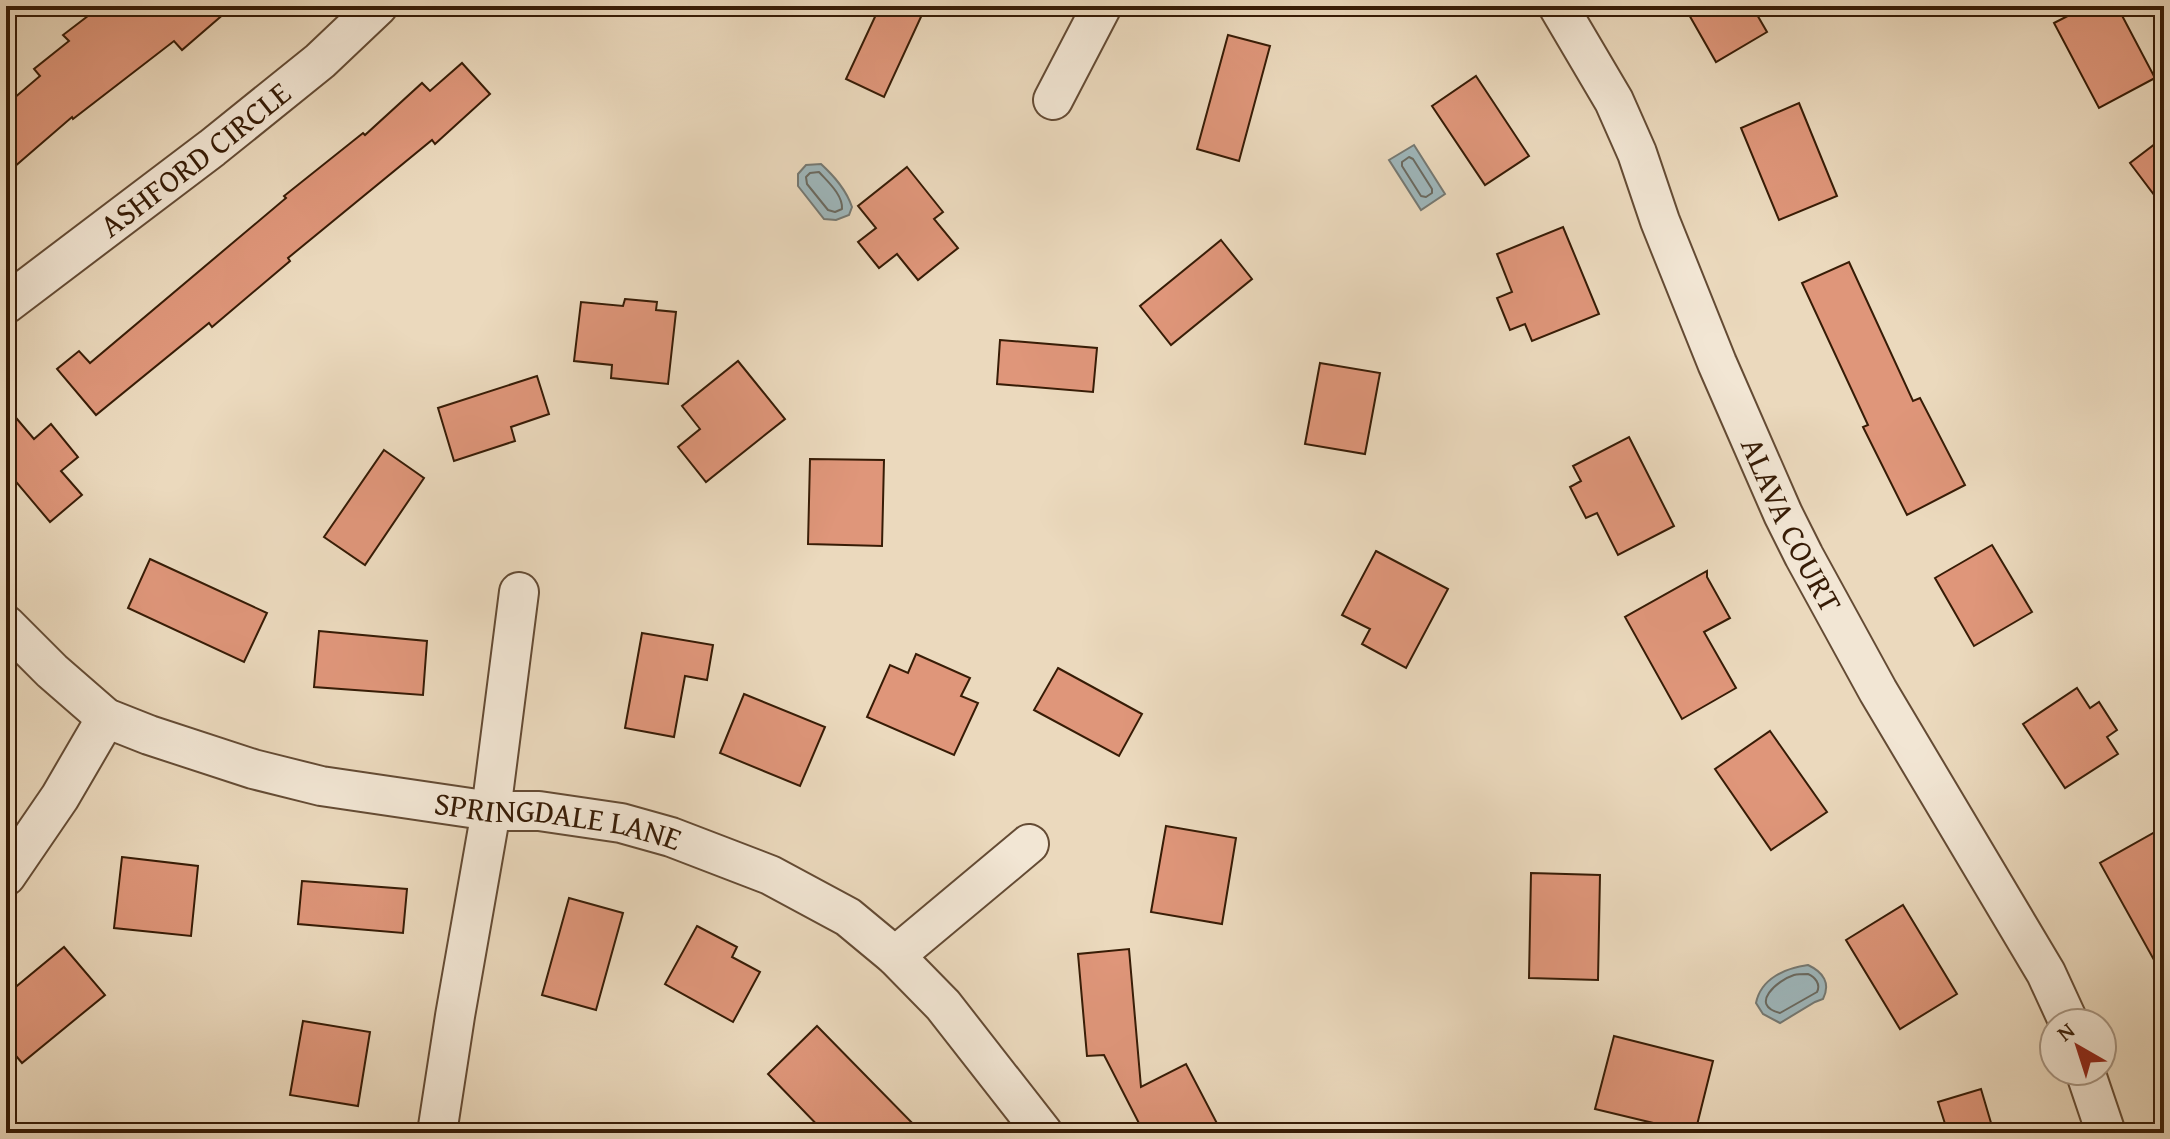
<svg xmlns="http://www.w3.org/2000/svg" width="2170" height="1139" font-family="'Gentium Book Plus',serif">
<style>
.water{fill:#9eb7bc;stroke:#757973;stroke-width:2}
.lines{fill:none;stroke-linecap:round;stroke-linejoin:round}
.shore{stroke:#6a6a61;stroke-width:2}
.building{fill:#df967a;stroke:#371c06;stroke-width:2}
.minor-casing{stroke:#644b34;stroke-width:42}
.minor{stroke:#f2e6d4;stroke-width:38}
.labels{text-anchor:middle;stroke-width:6;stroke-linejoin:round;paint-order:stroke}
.street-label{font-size:32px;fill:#371c06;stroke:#f2e6d4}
</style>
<rect width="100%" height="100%" fill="#ebd9bd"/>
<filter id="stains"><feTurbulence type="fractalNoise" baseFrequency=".0025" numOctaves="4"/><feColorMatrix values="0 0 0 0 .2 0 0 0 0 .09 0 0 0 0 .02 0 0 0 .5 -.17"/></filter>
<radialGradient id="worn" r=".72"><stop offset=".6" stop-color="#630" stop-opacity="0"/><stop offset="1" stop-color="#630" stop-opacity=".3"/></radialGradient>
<!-- water -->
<g class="water">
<polygon points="1414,145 1445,194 1421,210 1389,160"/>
<path d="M821,164C834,176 846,189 852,207L849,215L836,220L824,219L798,186V174L806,165Z"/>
<path d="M1808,965C1823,972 1831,983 1823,999L1815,1002L1780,1023L1763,1014L1756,1003C1761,978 1786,968 1808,965Z"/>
</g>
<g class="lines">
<!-- shore -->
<g class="shore">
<polygon points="1409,157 1413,159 1432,189 1432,193 1426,197 1421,196 1402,166 1402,162"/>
<path d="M810,173L819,172C828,182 843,195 842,209L835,212L828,210L807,184L806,177Z"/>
<path d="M1808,974C1815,977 1821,984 1817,992L1780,1013C1748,1005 1778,980 1794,975C1798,974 1804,974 1808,974Z"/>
</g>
</g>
<!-- building -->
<g class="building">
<polygon points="101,6 233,6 182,50 174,41 73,119 72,117 6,174 6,105 40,76 34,69 69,41 63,35"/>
<polygon points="880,6 926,6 884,97 846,79"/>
<polygon points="1684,6 1752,6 1767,32 1716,62"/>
<polygon points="2087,6 2117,6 2155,78 2099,108 2054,23"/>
<polygon points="1228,35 1270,46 1239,161 1197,149"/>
<polygon points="462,63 490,94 435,144 432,140 288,258 290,261 212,327 209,323 96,415 57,369 79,351 90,363 286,198 284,196 363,133 365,135 422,83 430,91"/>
<polygon points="1476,76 1529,156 1485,185 1432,106"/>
<polygon points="1799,103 1837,196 1779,220 1741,128"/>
<polygon points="2164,137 2164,208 2130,163"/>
<polygon points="907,167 943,212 934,219 958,248 918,280 897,254 879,268 858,242 876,228 858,206"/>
<polygon points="1563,227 1599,314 1532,341 1525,324 1510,330 1497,298 1512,292 1497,254"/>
<polygon points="1221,240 1252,279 1171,345 1140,306"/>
<polygon points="1849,262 1913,401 1920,398 1965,485 1907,515 1863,427 1868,425 1802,283"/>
<polygon points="625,299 657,302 656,310 676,312 668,384 611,378 612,365 574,361 581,302 623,306"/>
<polygon points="1000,340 1097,348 1093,392 997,384"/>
<polygon points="738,361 785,419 706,482 678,447 700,429 682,406"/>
<polygon points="1320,363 1380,373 1365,454 1305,444"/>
<polygon points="537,376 549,414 511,427 515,441 454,461 438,408"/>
<polygon points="6,406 34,439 51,424 78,457 61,471 82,495 50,522 6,470"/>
<polygon points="1629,437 1674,526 1618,555 1597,513 1586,518 1570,487 1581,481 1573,466"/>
<polygon points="384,450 424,478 365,565 324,537"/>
<polygon points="810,459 884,460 882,546 808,544"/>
<polygon points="1992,545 2032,612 1974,646 1935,578"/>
<polygon points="1376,551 1448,589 1406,668 1362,644 1370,629 1342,615"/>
<polygon points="150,559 267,613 244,662 128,608"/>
<polygon points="1707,571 1707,577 1730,618 1704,632 1736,688 1682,719 1625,617"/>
<polygon points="319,631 427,641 423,695 314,687"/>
<polygon points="642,633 713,645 707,680 685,676 674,737 625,728"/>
<polygon points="916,654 970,678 961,696 978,703 954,755 867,717 890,665 908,673"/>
<polygon points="1058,668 1142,714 1119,756 1034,710"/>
<polygon points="2077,688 2090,708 2099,702 2117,730 2107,737 2118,754 2065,788 2023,724"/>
<polygon points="744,694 825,727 800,786 720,753"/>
<polygon points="1770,731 1827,812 1771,850 1715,769"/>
<polygon points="1166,826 1236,838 1222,924 1151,912"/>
<polygon points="2164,827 2164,978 2100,863"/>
<polygon points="122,857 198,866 191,936 114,928"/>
<polygon points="1531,873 1600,875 1598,980 1529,978"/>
<polygon points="302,881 407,889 403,933 298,924"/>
<polygon points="569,898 623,913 596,1010 542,995"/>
<polygon points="1903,905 1957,994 1900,1029 1846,940"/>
<polygon points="697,926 737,947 732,957 760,972 733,1022 665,984"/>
<polygon points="64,947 105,995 22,1063 6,1044 6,995"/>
<polygon points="1129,949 1141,1087 1186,1064 1222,1133 1144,1133 1104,1055 1087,1056 1078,954"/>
<polygon points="303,1021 370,1032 358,1106 290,1095"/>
<polygon points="817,1026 922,1133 825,1133 768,1074"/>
<polygon points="1614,1036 1713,1061 1695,1133 1595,1109"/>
<polygon points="1981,1089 1994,1133 1948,1133 1938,1102"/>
</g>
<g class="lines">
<defs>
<g id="minor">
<path id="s1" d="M1558,6L1614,101L1637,153L1660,221L1717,363L1783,514L1804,556L1878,691L2046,973L2069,1023"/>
<polyline points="1053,100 1102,6"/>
<path id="s2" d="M6,304L212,148L320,61L378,6"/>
<path id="s3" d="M6,625L52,671L106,718L149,735L253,769L321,786L491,811H539L621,823L671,837L770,875L848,917L895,956L943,1005L1043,1133"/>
<polyline points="6,876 60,797 106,718"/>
<polyline points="895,956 1029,844"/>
<polyline points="2085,1071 2106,1133"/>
<polyline points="437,1133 455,1016 491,811 519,592"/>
</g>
</defs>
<!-- minor casing -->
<use href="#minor" class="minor-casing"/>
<!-- minor -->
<use href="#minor" class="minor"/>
</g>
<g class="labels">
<!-- street labels -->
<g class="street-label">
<text dy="11" stroke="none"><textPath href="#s2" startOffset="238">ASHFORD CIRCLE</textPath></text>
<text dy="11" stroke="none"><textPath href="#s1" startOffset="570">ALAVA COURT</textPath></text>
<text dy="11" stroke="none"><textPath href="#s3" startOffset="602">SPRINGDALE LANE</textPath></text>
</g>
</g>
<!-- margin -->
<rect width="2170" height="1139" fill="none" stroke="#ebd9bd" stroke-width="32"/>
<rect x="8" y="8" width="2154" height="1123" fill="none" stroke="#371c06" stroke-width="4"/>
<rect x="16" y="16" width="2138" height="1107" fill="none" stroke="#371c06" stroke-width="2"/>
<!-- north arrow -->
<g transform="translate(2078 1047) rotate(321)"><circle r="38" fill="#f2e6d4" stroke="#a79582" stroke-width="2"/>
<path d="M0-6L14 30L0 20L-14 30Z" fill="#8f2418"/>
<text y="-12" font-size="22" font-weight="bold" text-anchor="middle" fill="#371c06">N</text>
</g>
<rect width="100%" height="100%" filter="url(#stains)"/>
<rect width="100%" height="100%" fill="url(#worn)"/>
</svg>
